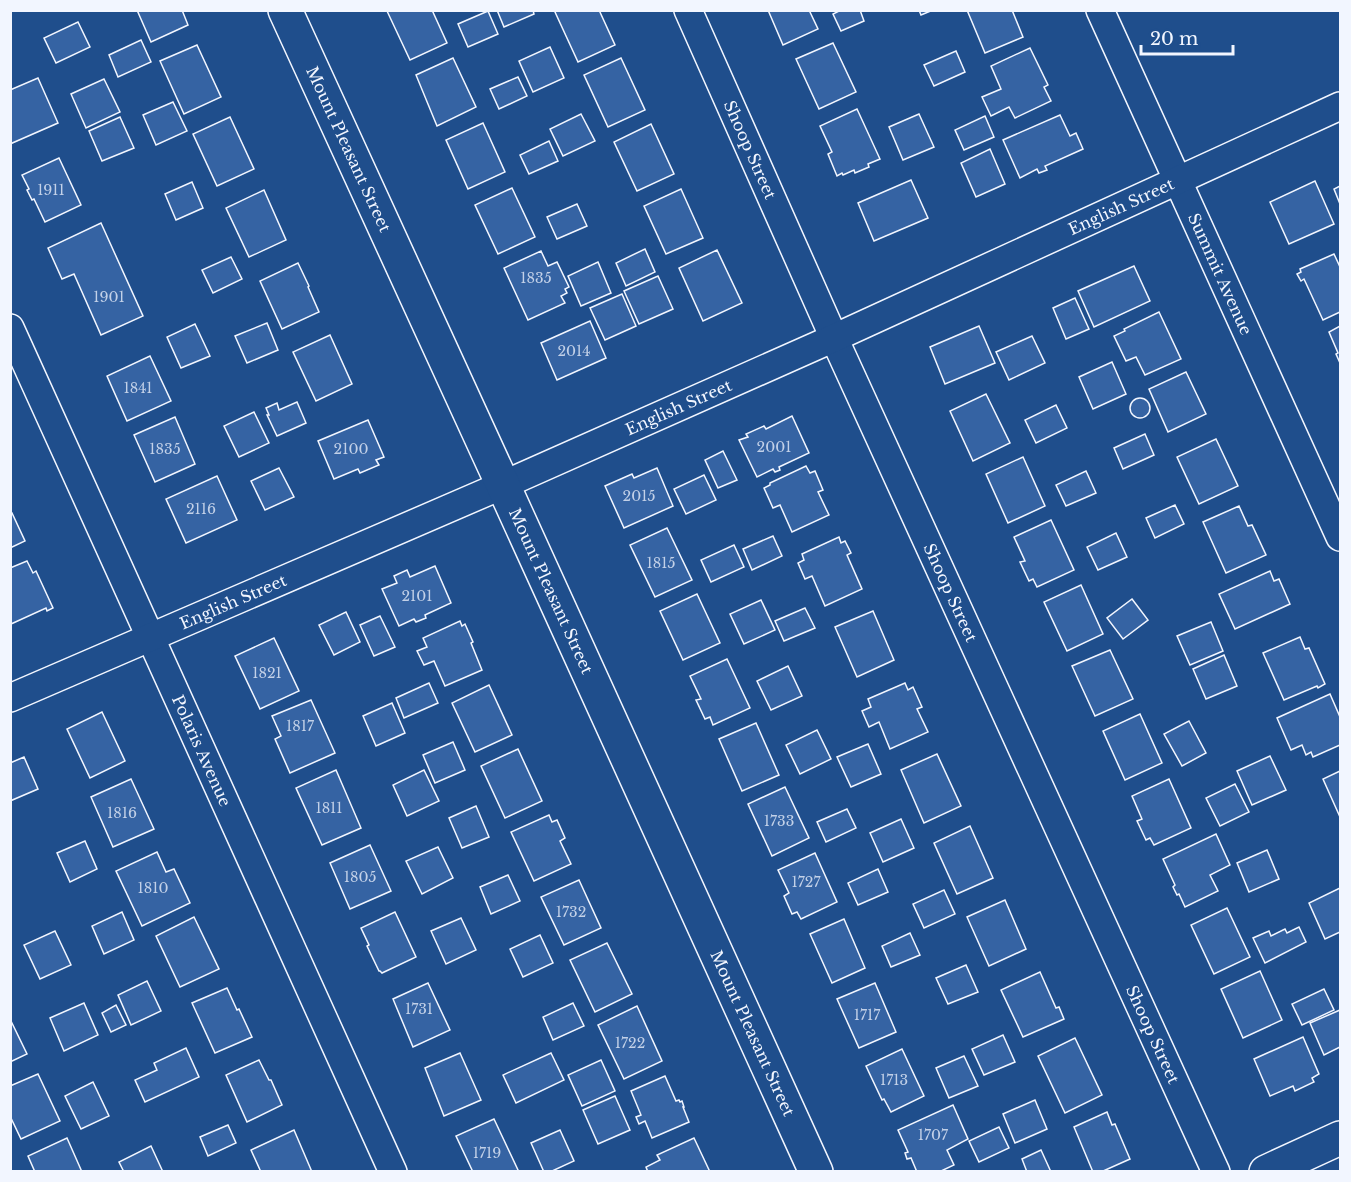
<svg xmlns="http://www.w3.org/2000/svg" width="1351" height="1182" font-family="'Libre Baskerville',serif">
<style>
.building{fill:#3563a3;stroke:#f2f6ff;stroke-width:1.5}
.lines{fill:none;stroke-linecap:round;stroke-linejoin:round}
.street-casing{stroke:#f2f6ff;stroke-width:30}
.secondary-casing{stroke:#f2f6ff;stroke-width:36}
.street{stroke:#1f4e8c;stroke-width:27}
.secondary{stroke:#1f4e8c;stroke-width:33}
.labels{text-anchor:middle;stroke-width:4.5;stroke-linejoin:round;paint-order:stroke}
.number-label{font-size:14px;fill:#c3d1e8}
.street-label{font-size:16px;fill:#f2f6ff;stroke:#1f4e8c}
</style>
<rect width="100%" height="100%" fill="#1f4e8c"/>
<!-- building -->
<g class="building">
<polygon points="137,10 182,10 188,25 151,42"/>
<polygon points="388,10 432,10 447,43 410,60 387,11"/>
<polygon points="497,10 533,10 534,14 504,27"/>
<polygon points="558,10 599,10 615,45 578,62 555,12"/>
<polygon points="768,10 809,10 818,29 783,45"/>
<polygon points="841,10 860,10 864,21 841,31 833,14"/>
<polygon points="919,10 933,10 921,15"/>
<polygon points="967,10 1012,10 1023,37 985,53"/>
<polygon points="488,11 498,34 468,47 458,24"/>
<polygon points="78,22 90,47 56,63 44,38"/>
<polygon points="141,40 151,62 118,77 109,55"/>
<polygon points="833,43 856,92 819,109 796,59"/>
<polygon points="197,45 221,97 184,114 160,61"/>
<polygon points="550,47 564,78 533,92 519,61"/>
<polygon points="1030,48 1048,85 1044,87 1051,101 1015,118 1009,107 991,116 982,97 1001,89 991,66"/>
<polygon points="956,51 965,72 934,86 924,65"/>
<polygon points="453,58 476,107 437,126 416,75"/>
<polygon points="621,58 645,110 608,127 584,75"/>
<polygon points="518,77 527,96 499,109 490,89"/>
<polygon points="38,78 58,123 10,144 10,90"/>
<polygon points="104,79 120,112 86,128 71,94"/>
<polygon points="173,102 187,131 156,145 143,115"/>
<polygon points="857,109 880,159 868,164 869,167 855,173 854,170 843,175 842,173 837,176 828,154 832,152 820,126"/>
<polygon points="581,114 595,141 563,156 550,129"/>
<polygon points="919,114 934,147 903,160 889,127"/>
<polygon points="1060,115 1070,136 1076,133 1083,149 1045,166 1047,170 1039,173 1037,169 1020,178 1003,140"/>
<polygon points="985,116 994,137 964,150 955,130"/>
<polygon points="120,117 134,148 102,161 89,131"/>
<polygon points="230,117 254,169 217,186 193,134"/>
<polygon points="483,123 505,172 468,189 446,140"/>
<polygon points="651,124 674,174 637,191 614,142"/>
<polygon points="549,141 558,161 529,174 520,155"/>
<polygon points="990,149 1005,184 976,197 961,163"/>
<polygon points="59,158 81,205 45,222 34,199 32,200 27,190 29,189 22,175"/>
<polygon points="911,180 928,218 874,241 858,203"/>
<polygon points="1315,181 1334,224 1289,244 1270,202"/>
<polygon points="192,182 203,208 176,220 165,194"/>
<polygon points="1340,186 1340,204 1334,189"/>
<polygon points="512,188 535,237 498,254 475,205"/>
<polygon points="681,189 703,238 666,254 644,206"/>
<polygon points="264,190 286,240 249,257 226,208"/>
<polygon points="577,204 587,226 557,239 547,217"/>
<polygon points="101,223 143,316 101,335 74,274 62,279 48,248"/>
<polygon points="645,249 655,272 626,286 616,263"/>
<polygon points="717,250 742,303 703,321 679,268"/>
<polygon points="541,251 548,266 557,262 569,287 565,289 567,293 561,296 565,303 528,320 504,268"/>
<polygon points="1334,254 1340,267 1340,312 1323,320 1304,279 1301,281 1297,274 1301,272 1300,269"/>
<polygon points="231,257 242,279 213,293 202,270"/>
<polygon points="598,262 611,293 581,306 568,276"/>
<polygon points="298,263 309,286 308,287 319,312 282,329 260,281"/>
<polygon points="1134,266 1150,301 1094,327 1078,291"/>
<polygon points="658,276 673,309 639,324 624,291"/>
<polygon points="622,294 636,326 605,340 590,308"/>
<polygon points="1075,298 1089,329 1066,339 1053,308"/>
<polygon points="1159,312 1181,359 1145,375 1136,357 1126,361 1114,336 1125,331 1124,329"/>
<polygon points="590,321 606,358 557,380 541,343"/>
<polygon points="267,323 278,350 247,363 235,336"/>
<polygon points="195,324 210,356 181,368 167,337"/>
<polygon points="979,326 995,363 945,384 930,347"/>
<polygon points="1340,326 1340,363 1336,354 1338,353 1329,332"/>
<polygon points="330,335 352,384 316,401 293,352"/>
<polygon points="1032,336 1045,363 1009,380 996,352"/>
<polygon points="150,356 171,401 127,421 107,376"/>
<polygon points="1112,362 1126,394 1093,409 1079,377"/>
<polygon points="1186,372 1206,414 1168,432 1149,389"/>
<polygon points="986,394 1010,443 973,461 950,411"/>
<circle cx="1140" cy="408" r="10"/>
<polygon points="297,402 306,423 277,436 267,415 269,415 266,408 277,403 279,410"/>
<polygon points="1056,405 1067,428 1036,443 1025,420"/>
<polygon points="254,412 269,443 239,457 224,426"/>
<polygon points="792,416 809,453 779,467 780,470 775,472 773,469 757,477 739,440 748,437 746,434 764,426 766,429"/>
<polygon points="175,417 195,464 155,482 134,435"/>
<polygon points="368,420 384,457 376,460 379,465 360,473 358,469 334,479 318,441"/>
<polygon points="1145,434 1154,455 1123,469 1114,448"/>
<polygon points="1216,439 1238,486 1199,504 1177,457"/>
<polygon points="723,451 737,480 718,488 705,460"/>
<polygon points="1023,457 1045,506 1008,523 986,474"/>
<polygon points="806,466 810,473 815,471 823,490 818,492 829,515 792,532 780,505 773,508 764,488 770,485 770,483"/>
<polygon points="279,468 294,497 265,510 251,481"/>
<polygon points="657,468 673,506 624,528 605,486 632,474 634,478"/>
<polygon points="1086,471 1096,493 1066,506 1056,485"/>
<polygon points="704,475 716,500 686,514 674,489"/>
<polygon points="217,476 237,520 186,543 166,499"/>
<polygon points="1175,505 1184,524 1155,538 1146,518"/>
<polygon points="1239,506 1248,526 1252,525 1266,555 1226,573 1203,522"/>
<polygon points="12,513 25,541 10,548 10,514"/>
<polygon points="1051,520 1074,570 1037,587 1033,579 1029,581 1020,562 1025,561 1014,537"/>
<polygon points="667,528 692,580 655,597 630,545"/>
<polygon points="1116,533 1127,557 1098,570 1087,547"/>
<polygon points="773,536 782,556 752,570 743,549"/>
<polygon points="839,537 841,543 845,541 851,553 847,555 862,589 825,606 812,576 805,579 798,563 804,560 802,554"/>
<polygon points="734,545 744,567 711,582 701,560"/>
<polygon points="27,561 33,573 36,571 53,608 47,611 46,608 11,624 10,568"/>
<polygon points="435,566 451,603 425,615 426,618 416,622 414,619 399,626 382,589 397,583 394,576 407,570 410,577"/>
<polygon points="1270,571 1274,581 1279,579 1290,604 1235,629 1219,594"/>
<polygon points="1081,585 1103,634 1067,651 1044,602"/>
<polygon points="697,594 720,643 683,660 660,611"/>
<polygon points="1132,599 1148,620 1123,639 1107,618"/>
<polygon points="761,600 775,630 744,644 730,614"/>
<polygon points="805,608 815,628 784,641 775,621"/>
<polygon points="873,611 894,660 857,677 835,627"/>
<polygon points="346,612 360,642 334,655 319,625"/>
<polygon points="380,616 395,647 374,656 360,625"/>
<polygon points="460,621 462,626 465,624 473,642 471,643 482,670 445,686 434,661 424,665 417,651 427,647 423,638"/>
<polygon points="1211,622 1223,651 1190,665 1177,636"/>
<polygon points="1300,637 1305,649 1309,648 1325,684 1318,688 1317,686 1284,700 1263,653"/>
<polygon points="274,638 299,691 260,709 235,656"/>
<polygon points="1110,650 1133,699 1095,716 1072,666"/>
<polygon points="1224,655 1237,686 1206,699 1193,669"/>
<polygon points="727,659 750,708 713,725 710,717 705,719 696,700 701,699 690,676"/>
<polygon points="788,666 802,696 771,710 757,681"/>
<polygon points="429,683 438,703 404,718 396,698"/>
<polygon points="905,683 908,690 913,687 922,707 917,709 928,732 890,749 879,722 869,727 862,711 871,707 868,699"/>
<polygon points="489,685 512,735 475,752 452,703"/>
<polygon points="1330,694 1340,717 1340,745 1313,757 1311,752 1306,755 1302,745 1291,750 1277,718"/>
<polygon points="311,700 335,753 290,773 275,739 281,736 272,716"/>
<polygon points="392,703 405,733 376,746 363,716"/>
<polygon points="102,712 125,761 90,778 67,729"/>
<polygon points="1140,714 1162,763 1125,780 1103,731"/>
<polygon points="1189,721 1206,753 1182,766 1164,734"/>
<polygon points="756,723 779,775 742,791 719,739"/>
<polygon points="817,730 831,759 800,774 786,745"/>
<polygon points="453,742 465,770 435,783 423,755"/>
<polygon points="868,744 881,774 851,787 837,757"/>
<polygon points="518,749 542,801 505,818 481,766"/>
<polygon points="937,754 961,806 924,823 901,770"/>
<polygon points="1270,756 1286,790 1252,805 1237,771"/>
<polygon points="24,757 38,789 10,801 10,763"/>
<polygon points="336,770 361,828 322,845 296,788"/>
<polygon points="424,770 439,801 407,816 393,785"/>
<polygon points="1340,771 1340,817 1323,779"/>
<polygon points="131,779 154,829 113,847 91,797"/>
<polygon points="1169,779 1191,828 1154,845 1150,838 1146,840 1137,821 1142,819 1132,796"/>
<polygon points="1235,784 1249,812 1220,826 1206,798"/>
<polygon points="785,787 809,838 772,856 748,804"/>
<polygon points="476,806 489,837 462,848 449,818"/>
<polygon points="847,809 856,828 826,842 817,822"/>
<polygon points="549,815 552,822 557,820 565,838 560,841 571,864 534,881 511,832"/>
<polygon points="901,819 914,848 883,862 870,833"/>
<polygon points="970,826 993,878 957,894 934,843"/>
<polygon points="1216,834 1230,865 1210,875 1218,891 1185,907 1179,894 1177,895 1173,887 1175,885 1163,859"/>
<polygon points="85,841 97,869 70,882 57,853"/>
<polygon points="370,845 391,891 350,909 330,863"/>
<polygon points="438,847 453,878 422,894 406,861"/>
<polygon points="1267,850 1279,879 1249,892 1237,863"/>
<polygon points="157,852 166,872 174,869 190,903 142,926 116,871"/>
<polygon points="815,853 837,902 801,919 797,912 792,914 784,896 789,893 778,870"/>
<polygon points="878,869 888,892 858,905 848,883"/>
<polygon points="508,875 520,901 491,914 480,887"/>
<polygon points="579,880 601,928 564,945 541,897"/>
<polygon points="1340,888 1340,932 1325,939 1309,903"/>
<polygon points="944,890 955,914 924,928 913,904"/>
<polygon points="1005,900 1026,949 989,966 967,917"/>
<polygon points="1227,908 1250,957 1214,974 1191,925"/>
<polygon points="122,912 134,940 104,954 92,926"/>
<polygon points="395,912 416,957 382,973 380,971 379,971 367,946 369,945 361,928"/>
<polygon points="194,917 219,969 180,987 156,936"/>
<polygon points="461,918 476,950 446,964 431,931"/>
<polygon points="844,919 865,968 832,983 810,934"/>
<polygon points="1299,927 1306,942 1265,963 1253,938 1269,931 1271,936 1285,929 1287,933"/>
<polygon points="55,931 71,965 40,979 24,945"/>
<polygon points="910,933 920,955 891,967 882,946"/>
<polygon points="540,935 553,963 523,977 510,949"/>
<polygon points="607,943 632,994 595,1012 570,960"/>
<polygon points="966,965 978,992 948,1004 936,978"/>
<polygon points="1260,971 1282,1020 1243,1038 1221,989"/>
<polygon points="1040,972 1056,1008 1059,1007 1064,1019 1023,1037 1001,990"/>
<polygon points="147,981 161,1011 131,1025 118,995"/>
<polygon points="428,983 450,1030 413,1047 393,999"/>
<polygon points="875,983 896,1032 859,1048 837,999"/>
<polygon points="227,988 237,1010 239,1009 252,1037 215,1053 192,1003"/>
<polygon points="1324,989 1334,1010 1302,1025 1292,1004"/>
<polygon points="84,1003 98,1035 64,1051 50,1018"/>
<polygon points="573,1003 584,1026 553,1040 543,1017"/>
<polygon points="116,1005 126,1025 111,1032 102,1013"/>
<polygon points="637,1006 662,1061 624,1079 598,1025"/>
<polygon points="1340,1010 1340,1047 1324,1055 1310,1023"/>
<polygon points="10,1019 27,1054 10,1062"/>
<polygon points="1003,1035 1015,1062 984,1075 972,1049"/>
<polygon points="1303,1037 1319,1074 1312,1078 1314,1082 1295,1091 1293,1086 1270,1096 1254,1059"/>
<polygon points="1075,1038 1102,1095 1065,1113 1038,1056"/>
<polygon points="186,1048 199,1077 145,1102 135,1080 157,1070 154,1063"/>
<polygon points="902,1049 924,1096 891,1112 884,1099 882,1100 866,1066"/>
<polygon points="460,1053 481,1100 444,1116 425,1068"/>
<polygon points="551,1053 564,1080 516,1103 503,1075"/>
<polygon points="964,1056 978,1086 949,1098 936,1068"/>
<polygon points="259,1060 269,1080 271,1080 282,1105 247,1122 226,1075"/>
<polygon points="601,1060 615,1091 582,1106 568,1075"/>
<polygon points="38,1074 60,1121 21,1139 10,1116 10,1086"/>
<polygon points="665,1076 676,1101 679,1100 680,1102 682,1101 684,1107 683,1107 689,1122 652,1138 645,1121 639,1124 636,1117 641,1115 631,1091"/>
<polygon points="93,1082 109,1116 81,1129 65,1096"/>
<polygon points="615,1096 630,1130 598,1144 583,1110"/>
<polygon points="1035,1100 1047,1129 1015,1143 1003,1114"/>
<polygon points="953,1105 968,1139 947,1150 954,1165 939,1172 917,1172 911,1158 907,1159 905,1153 908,1152 898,1130"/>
<polygon points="1107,1112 1112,1125 1115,1124 1130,1159 1101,1172 1093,1172 1074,1127"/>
<polygon points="494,1119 518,1170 515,1172 473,1172 456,1136"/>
<polygon points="228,1125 236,1143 208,1156 200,1137"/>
<polygon points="999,1127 1009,1148 979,1162 969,1141"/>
<polygon points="294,1130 312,1172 261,1172 251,1150"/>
<polygon points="560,1130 574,1161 550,1172 544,1172 531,1143"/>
<polygon points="67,1138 82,1172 35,1172 28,1156"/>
<polygon points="694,1138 710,1172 648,1172 646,1167 660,1160 657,1155"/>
<polygon points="151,1146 163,1172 124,1172 119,1162"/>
<polygon points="1041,1150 1051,1172 1027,1172 1022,1159"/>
</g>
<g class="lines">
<defs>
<g id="street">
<path id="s1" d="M688,10L834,338L1216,1172"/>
<path id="s2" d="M1100,10L1340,537"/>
<path id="s3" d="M10,328L393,1172"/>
<path id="s4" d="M10,698L503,485L834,338L1340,106"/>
</g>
<g id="secondary">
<path id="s5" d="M285,10L503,485L816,1172"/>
<polyline points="1266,1172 1340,1138"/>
</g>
</defs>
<!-- street casing -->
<use href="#street" class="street-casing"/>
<!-- secondary casing -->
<use href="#secondary" class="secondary-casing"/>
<!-- street -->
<use href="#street" class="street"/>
<!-- secondary -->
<use href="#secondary" class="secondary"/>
</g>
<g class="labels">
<!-- number labels -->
<g class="number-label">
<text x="51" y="195">1911</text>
<text x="536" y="283">1835</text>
<text x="109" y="302">1901</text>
<text x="574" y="356">2014</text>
<text x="138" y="393">1841</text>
<text x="774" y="452">2001</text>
<text x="165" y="454">1835</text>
<text x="351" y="454">2100</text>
<text x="639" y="501">2015</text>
<text x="201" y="514">2116</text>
<text x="661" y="568">1815</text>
<text x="417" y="601">2101</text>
<text x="267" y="678">1821</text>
<text x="300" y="731">1817</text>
<text x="329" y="813">1811</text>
<text x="122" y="818">1816</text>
<text x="779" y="826">1733</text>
<text x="360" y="882">1805</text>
<text x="806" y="887">1727</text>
<text x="153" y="893">1810</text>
<text x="571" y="917">1732</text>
<text x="419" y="1014">1731</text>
<text x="867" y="1020">1717</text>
<text x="630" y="1048">1722</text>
<text x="894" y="1085">1713</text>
<text x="933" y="1140">1707</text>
<text x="487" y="1158">1719</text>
</g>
<!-- street labels -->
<g class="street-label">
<text dy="6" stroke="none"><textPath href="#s5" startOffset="153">Mount Pleasant Street</textPath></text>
<text dy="6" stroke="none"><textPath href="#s1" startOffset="153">Shoop Street</textPath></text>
<text dy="6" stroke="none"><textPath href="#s4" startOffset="1215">English Street</textPath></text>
<text dy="6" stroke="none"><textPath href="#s2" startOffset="290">Summit Avenue</textPath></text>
<text dy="6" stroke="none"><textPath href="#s4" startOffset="729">English Street</textPath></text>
<text dy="6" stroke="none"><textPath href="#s5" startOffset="639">Mount Pleasant Street</textPath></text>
<text dy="6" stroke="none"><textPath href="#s1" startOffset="639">Shoop Street</textPath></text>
<text dy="6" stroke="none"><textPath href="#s4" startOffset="243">English Street</textPath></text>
<text dy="6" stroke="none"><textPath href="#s3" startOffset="464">Polaris Avenue</textPath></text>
<text dy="6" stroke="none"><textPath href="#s5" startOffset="1125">Mount Pleasant Street</textPath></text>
<text dy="6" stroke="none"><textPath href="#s1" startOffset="1125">Shoop Street</textPath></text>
</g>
</g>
<!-- border -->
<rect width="1351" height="1182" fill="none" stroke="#f2f6ff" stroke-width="24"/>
<!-- scale -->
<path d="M1141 45v9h92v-9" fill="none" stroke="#f2f6ff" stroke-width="3"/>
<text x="1150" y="45" font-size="18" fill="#f2f6ff" stroke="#1f4e8c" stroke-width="4.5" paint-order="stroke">20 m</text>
</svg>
